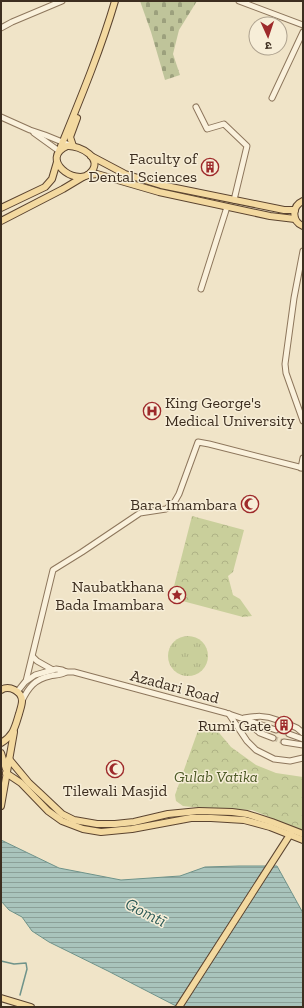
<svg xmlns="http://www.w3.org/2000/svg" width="304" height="1008" font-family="'Zilla Slab','Noto Sans Devanagari',serif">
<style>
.grass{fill:url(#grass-tufts)}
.cemetery{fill:url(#cemetery-stones)}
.park{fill:url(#park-crowns)}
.water{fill:url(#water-rules);stroke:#6f938a}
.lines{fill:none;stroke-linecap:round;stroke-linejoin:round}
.stream{stroke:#6f938a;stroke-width:1.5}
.minor-tunnel{stroke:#ccc0a6;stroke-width:5;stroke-dasharray:5 2.5;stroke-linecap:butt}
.minor-casing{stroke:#8d765c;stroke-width:7}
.major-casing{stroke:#5b4430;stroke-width:8}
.minor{stroke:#faf1dc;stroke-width:5}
.major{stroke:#f3d9a0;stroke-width:6}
.labels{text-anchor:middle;stroke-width:3;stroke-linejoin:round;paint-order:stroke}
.poi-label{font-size:16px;fill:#3d2e20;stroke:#f7eed8;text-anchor:end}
.street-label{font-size:16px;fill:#3d2e20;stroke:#f7eed8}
.park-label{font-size:16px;font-style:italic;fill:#4d5a26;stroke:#f7eed8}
.water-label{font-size:17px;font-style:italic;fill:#2f5d5a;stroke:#f7eed8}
</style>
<defs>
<pattern id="grass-tufts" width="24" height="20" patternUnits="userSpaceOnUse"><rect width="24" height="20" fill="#c9cf9b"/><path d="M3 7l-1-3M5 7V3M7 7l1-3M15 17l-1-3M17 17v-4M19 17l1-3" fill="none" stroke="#aeb285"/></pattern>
<pattern id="cemetery-stones" width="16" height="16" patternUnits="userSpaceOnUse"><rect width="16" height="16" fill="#bfc49a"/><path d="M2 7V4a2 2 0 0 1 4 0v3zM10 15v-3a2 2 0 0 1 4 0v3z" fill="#9ca07d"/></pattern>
<pattern id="park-crowns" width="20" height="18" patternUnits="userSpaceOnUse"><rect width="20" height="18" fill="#c9cf9b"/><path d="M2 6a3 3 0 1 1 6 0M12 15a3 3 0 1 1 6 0" fill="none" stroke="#aeb285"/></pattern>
<pattern id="water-rules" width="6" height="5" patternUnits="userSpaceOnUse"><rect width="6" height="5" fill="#a9c4bc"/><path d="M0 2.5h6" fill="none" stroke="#8ba098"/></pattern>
</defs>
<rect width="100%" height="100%" fill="#f0e4c8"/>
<!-- grass -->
<circle class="grass" cx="188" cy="656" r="20"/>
<!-- cemetery -->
<polygon class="cemetery" points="140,1 197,1 179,30 173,54 180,75 165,80 151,32"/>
<!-- park -->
<g class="park">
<polygon points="192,516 244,530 233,572 228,576 233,595 240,599 252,616 243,617 171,598"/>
<polygon points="200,725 215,728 231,747 256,765 276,773 303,777 303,831 252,810 201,808 183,806 176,801 175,795"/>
</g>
<!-- water -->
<polygon class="water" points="1,840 59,868 121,880 180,876 205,867 239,866 277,866 303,913 303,1007 178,1007 108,971 49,942 32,931 22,917 9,910 1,901"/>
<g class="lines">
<!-- stream -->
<polyline class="stream" points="1,961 14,964 26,963 27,969 20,995"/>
<!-- minor-tunnel -->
<g class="minor-tunnel">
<polyline points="277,720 288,724"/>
<polyline points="276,730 289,734"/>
<polyline points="273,738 284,742"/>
</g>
<defs>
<g id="minor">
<polyline points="239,1 303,25"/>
<polyline points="1,28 12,22 62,1"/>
<polyline points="272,98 303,32"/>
<polyline points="196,107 207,129 224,124 247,146 234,200"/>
<polyline points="1,117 30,130 45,135 72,146"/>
<polyline points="34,133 59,151"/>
<polyline points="303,251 294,298 285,364 286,373 303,421"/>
<polyline points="201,289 227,207"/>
<polyline points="301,468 303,458"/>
<polyline points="33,657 37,661 53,670"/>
<polyline points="26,681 53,570 82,552 140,513 166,509 175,501 179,494 198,442 209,444 303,468"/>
<polyline points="17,692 25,682 35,675 56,669 62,670 66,672 74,672 226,713 276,730"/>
<path d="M22,701C28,688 35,679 50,676C55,675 61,675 66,672"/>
<polyline points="229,714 247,741 256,750 274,759 290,761 303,758"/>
<path d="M244,718C256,716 265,715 277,720"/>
<polyline points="247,722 260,733 273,738"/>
<polyline points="288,724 297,728 303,733"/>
<polyline points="289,734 303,739"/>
<polyline points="284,742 303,745"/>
</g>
<g id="major">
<path d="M67,146C80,145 106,159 89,174C75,186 39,159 67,146Z"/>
<polyline points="73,146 70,137 77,118"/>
<path d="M59,151C79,102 100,52 115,1"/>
<polyline points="91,156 125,174 161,185 284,210 295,210"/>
<polyline points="88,175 97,174 159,192 270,216 295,219"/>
<path d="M303,201C292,206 291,221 303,226"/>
<polyline points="1,208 45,187 52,179 57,162"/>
<polyline points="1,221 63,189 83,177"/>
<path d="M1,690C9,685 22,691 22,701C22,705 20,710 19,714C15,727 14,735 1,743"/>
<polyline points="1,753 6,769"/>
<polyline points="9,759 29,783 43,796 62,814 74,820 97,824 115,824 134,822 168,814 199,811 232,812 247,814 272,822 303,834"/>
<polyline points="6,773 21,783 48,811 62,821 83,829 101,832 132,829 191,818 211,818 244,820 270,827 303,840"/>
<polyline points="1,806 14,732"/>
<polyline points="1,998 31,1007"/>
<polyline points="179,1007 291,833"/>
</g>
</defs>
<!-- minor casing -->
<use href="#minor" class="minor-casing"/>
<!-- major casing -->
<use href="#major" class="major-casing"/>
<!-- minor -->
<use href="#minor" class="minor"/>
<!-- major -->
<use href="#major" class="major"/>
</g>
<!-- icons -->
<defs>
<symbol id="building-ring" viewBox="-11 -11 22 22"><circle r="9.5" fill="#f7eed8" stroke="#9e2a2b" stroke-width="1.5"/><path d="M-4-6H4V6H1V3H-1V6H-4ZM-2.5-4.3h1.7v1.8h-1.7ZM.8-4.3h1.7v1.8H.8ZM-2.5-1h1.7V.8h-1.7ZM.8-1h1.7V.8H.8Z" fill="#9e2a2b"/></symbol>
<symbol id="hospital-ring" viewBox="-11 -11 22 22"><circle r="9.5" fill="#f7eed8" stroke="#9e2a2b" stroke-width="1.5"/><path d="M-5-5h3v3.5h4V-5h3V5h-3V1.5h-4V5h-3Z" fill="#9e2a2b"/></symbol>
<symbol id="mosque-ring" viewBox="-11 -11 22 22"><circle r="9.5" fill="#f7eed8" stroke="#9e2a2b" stroke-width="1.5"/><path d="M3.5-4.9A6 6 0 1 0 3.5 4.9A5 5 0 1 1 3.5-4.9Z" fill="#9e2a2b"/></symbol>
<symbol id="sight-ring" viewBox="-11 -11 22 22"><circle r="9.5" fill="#f7eed8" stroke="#9e2a2b" stroke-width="1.5"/><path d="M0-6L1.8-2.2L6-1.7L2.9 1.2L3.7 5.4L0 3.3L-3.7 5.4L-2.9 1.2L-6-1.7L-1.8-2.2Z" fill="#9e2a2b"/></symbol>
</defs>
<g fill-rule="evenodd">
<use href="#building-ring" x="200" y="157" width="20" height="20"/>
<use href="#hospital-ring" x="142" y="401" width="20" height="20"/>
<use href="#mosque-ring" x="240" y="494" width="20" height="20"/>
<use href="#sight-ring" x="167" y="585" width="20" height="20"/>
<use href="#building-ring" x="274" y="715" width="20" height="20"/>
<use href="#mosque-ring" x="105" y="759" width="20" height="20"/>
</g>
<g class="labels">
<!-- poi labels -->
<g class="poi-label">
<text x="197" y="164">Faculty of<tspan x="197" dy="18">Dental Sciences</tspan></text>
<text x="165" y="408" text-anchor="start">King George's<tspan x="165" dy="18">Medical University</tspan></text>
<text x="237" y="510">Bara Imambara</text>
<text x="164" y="592">Naubatkhana<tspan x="164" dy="18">Bada Imambara</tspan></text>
<text x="271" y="731">Rumi Gate</text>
<text x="115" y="796" text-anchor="middle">Tilewali Masjid</text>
</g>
<!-- street labels -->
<g class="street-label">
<text transform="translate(175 686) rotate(15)" y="6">Azadari Road</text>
</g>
<!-- park labels -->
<g class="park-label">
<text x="216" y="782">Gulab Vatika</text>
</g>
<!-- water labels -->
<g class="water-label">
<text transform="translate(146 912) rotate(27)" y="6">Gomtī</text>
</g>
</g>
<!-- border -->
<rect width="304" height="1008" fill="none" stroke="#3d2e20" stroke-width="4"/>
<!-- north arrow -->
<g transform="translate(268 36) rotate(177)"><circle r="19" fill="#f7eed8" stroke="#ada18e"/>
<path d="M0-3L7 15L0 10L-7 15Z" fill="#9e2a2b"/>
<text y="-6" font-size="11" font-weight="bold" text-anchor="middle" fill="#3d2e20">उ</text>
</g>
</svg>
